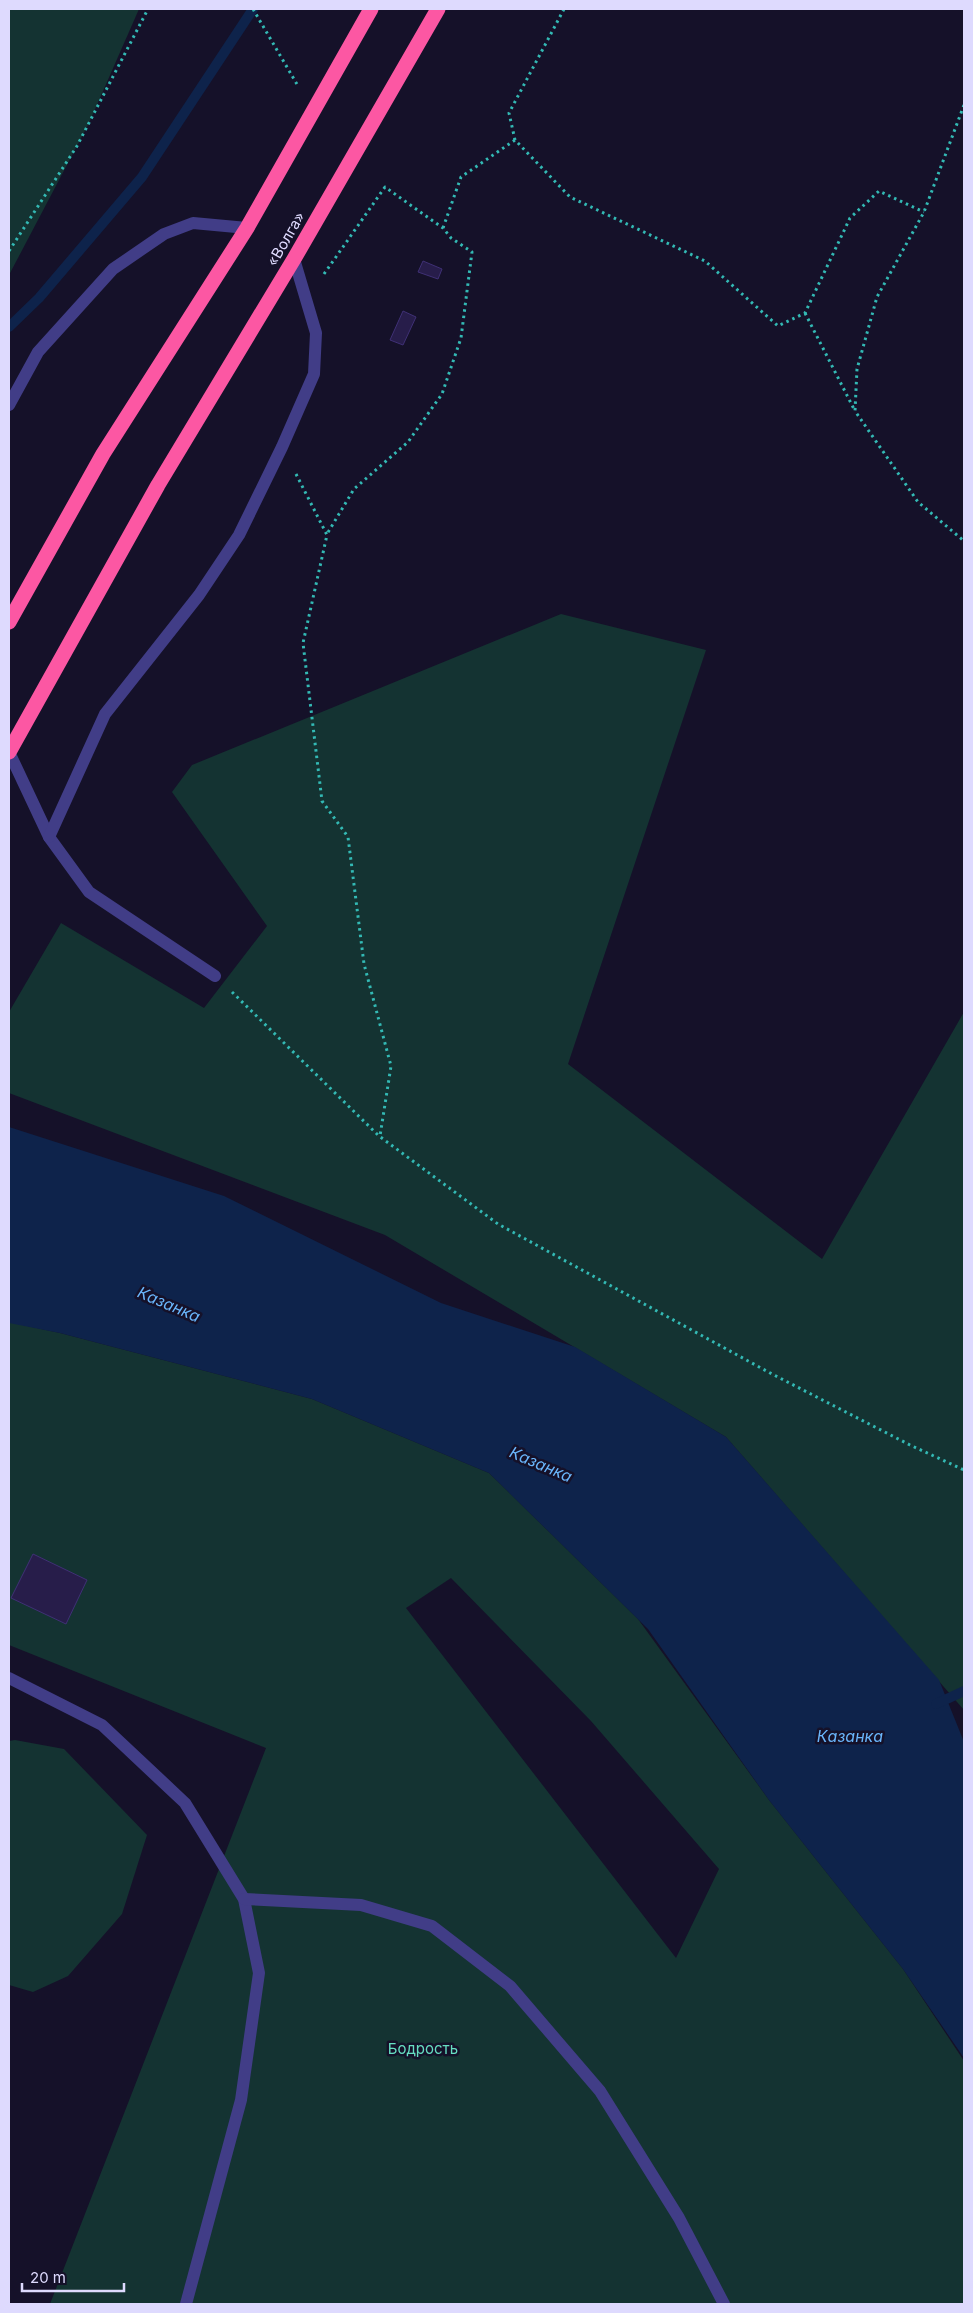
<svg xmlns="http://www.w3.org/2000/svg" width="973" height="2313" font-family="Inter,sans-serif">
<style>
.green{fill:#143332;fill-rule:evenodd}
.water{fill:#0e234b}
.lines{fill:none;stroke-linecap:round;stroke-linejoin:round}
.stream{stroke:#0e234b;stroke-width:10}
.building{fill:#271d4a;stroke:#3f3075}
.path{stroke:#33b9b4;stroke-width:3;stroke-dasharray:2.5 4;stroke-linecap:butt}
.minor{stroke:#413d87;stroke-width:12}
.highway{stroke:#fc57a3;stroke-width:15}
.labels{text-anchor:middle;stroke-width:5;stroke-linejoin:round;paint-order:stroke}
.street-label{font-size:15px;fill:#dedafe;stroke:#151129}
.park-label{font-size:15px;fill:#66dec2;stroke:#151129}
.water-label{font-size:16px;font-style:italic;fill:#6ab6fc;stroke:#151129}
</style>
<rect width="100%" height="100%" fill="#151129"/>
<!-- green -->
<g class="green">
<polygon points="9,9 139,9 89,123 9,275"/>
<polygon points="561,614 706,650 568,1064 822,1259 964,1012 964,1710 726,1437 385,1235 9,1093 9,1012 61,923 204,1008 267,926 172,792 192,765"/>
<path d="M9,1322L60,1333L312,1399L489,1473L638,1619L769,1800L903,1969L964,2061V2304H50L266,1748L9,1645ZM451,1578L591,1721L719,1869L676,1958L406,1608Z"/>
<polygon points="15,1740 64,1749 147,1835 122,1914 68,1976 33,1992 9,1985 9,1741"/>
</g>
<!-- water -->
<polygon class="water" points="9,1127 224,1196 441,1303 575,1347 726,1437 939,1680 964,1742 964,2058 903,1969 769,1800 648,1629 489,1473 312,1399 60,1333 9,1323"/>
<g class="lines">
<!-- stream -->
<g class="stream">
<polyline points="9,327 39,298 142,177 253,9"/>
<polyline points="936,1704 964,1691"/>
</g>
</g>
<!-- building -->
<g class="building">
<polygon points="423,261 442,269 438,279 418,272"/>
<polygon points="403,311 416,317 403,345 390,340"/>
<polygon points="33,1554 87,1580 66,1624 11,1598"/>
</g>
<g class="lines">
<!-- path -->
<g class="path">
<polyline points="253,9 298,86"/>
<polyline points="564,9 509,113 515,140 570,197 705,261 778,326 805,313 850,218 879,191 924,212"/>
<polyline points="964,105 924,212 877,297 857,369 855,411 918,502 964,541"/>
<polyline points="443,228 461,177 515,140"/>
<polyline points="9,251 77,146 148,9"/>
<polyline points="324,274 385,187 443,228 451,238 472,252 461,338 442,394 408,442 354,489 327,534"/>
<polyline points="805,313 855,411"/>
<polyline points="296,474 327,535 303,643 322,801 348,837 364,964 391,1066 380,1136"/>
<polyline points="232,992 379,1136 498,1224 772,1374 910,1445 964,1470"/>
</g>
<!-- minor -->
<g class="minor">
<polyline points="9,405 38,352 113,269 164,234 193,223 247,228"/>
<polyline points="9,752 49,837 89,892 215,976"/>
<polyline points="49,837 105,714 199,595 239,535 282,447 314,374 316,333 294,259"/>
<polyline points="9,1678 102,1725 185,1803 244,1899 259,1973 241,2100 186,2304"/>
<polyline points="244,1899 361,1905 432,1926 510,1986 600,2091 679,2218 724,2304"/>
</g>
<!-- highway -->
<g class="highway">
<polyline points="9,622 103,454 247,228 371,9"/>
<polyline points="9,752 158,485 294,259 438,9"/>
</g>
</g>
<g class="labels">
<!-- street labels -->
<g class="street-label">
<text transform="translate(286 239) rotate(-60)" y="5">«Волга»</text>
</g>
<!-- park labels -->
<g class="park-label">
<text x="423" y="2054">Бодрость</text>
</g>
<!-- water labels -->
<g class="water-label">
<text transform="translate(169 1304) rotate(23)" y="6">Казанка</text>
<text transform="translate(541 1464) rotate(23)" y="6">Казанка</text>
<text x="850" y="1742">Казанка</text>
</g>
</g>
<!-- border -->
<rect width="973" height="2313" fill="none" stroke="#dedafe" stroke-width="20"/>
<!-- scale -->
<path d="M22 2283v8h102v-8" fill="none" stroke="#dedafe" stroke-width="2.5"/>
<text x="30" y="2283" font-size="15" fill="#dedafe" stroke="#151129" stroke-width="4" paint-order="stroke">20 m</text>
</svg>
